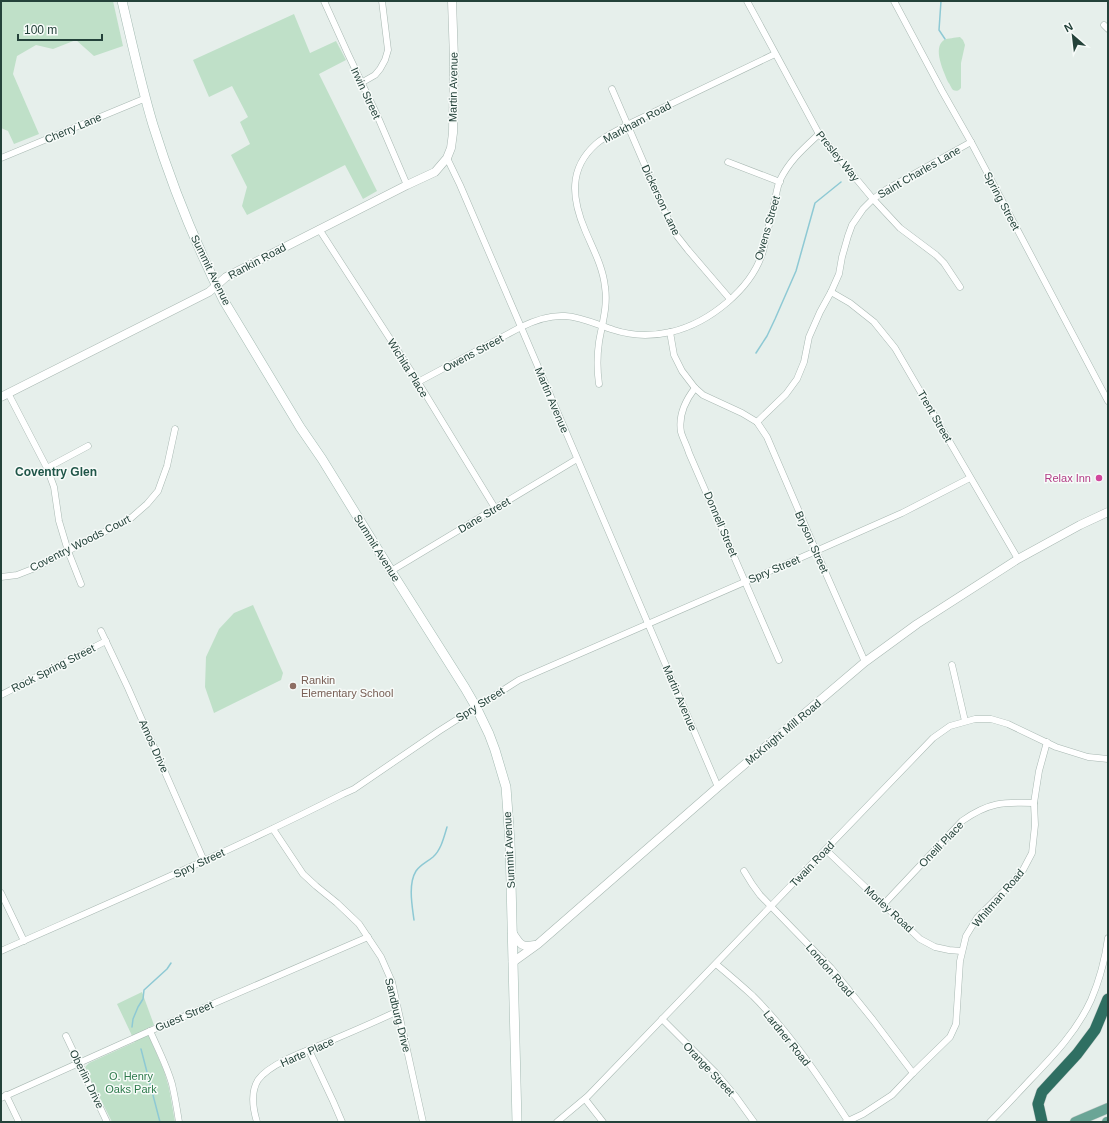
<svg xmlns="http://www.w3.org/2000/svg" width="1109" height="1123" font-family="Arial,sans-serif">
<style>
.green{fill:#bfe0c8}
.lines{fill:none;stroke-linecap:round;stroke-linejoin:round}
.stream{stroke:#8ec9d4;stroke-width:1.5}
.minor-casing{stroke:#a8b8b2;stroke-width:7}
.tertiary-casing{stroke:#a8b8b2;stroke-width:9}
.secondary-casing{stroke:#a4bbb3;stroke-width:10}
.primary-casing{stroke:#c2cac8;stroke-width:11}
.motorway-casing{stroke:#c2cac8;stroke-width:12}
.minor{stroke:#fff;stroke-width:6}
.tertiary{stroke:#fff;stroke-width:8}
.secondary{stroke:#fff;stroke-width:9}
.primary{stroke:#6aa596;stroke-width:10}
.motorway{stroke:#2f6f62;stroke-width:11}
.hotel-dot{fill:#d1479c;stroke:#f7fbf9;stroke-width:1.5}
.education-dot{fill:#8d6e63;stroke:#f7fbf9;stroke-width:1.5}
.labels{text-anchor:middle;stroke-width:3;stroke-linejoin:round;paint-order:stroke}
.street-label{font-size:11px;fill:#24423a;stroke:#f7fbf9}
.hotel-label{font-size:11px;fill:#b23c85;stroke:#f7fbf9;text-anchor:end}
.education-label{font-size:11px;fill:#785e54;stroke:#f7fbf9;text-anchor:start}
.park-label{font-size:11px;fill:#2d7a4b;stroke:#f7fbf9}
.neighbourhood-label{font-size:12px;font-weight:bold;fill:#1f5548;stroke:#f7fbf9}
</style>
<rect width="100%" height="100%" fill="#e6efeb"/>
<!-- green -->
<g class="green">
<polygon points="1,1 113,1 123,46 94,56 76,40 53,49 36,45 17,56 13,74 39,134 14,144 8,131 1,128"/>
<polygon points="294,14 310,53 336,41 346,60 319,74 377,191 363,199 345,165 247,215 242,206 247,187 231,155 250,144 240,122 248,117 232,86 209,97 193,60"/>
<path d="M960,37L963,40L965,45L961,63V88L959,90C958,91 955,91 953,90C951,88 950,84 948,82C944,72 932,48 944,40C948,38 955,38 960,37Z"/>
<polygon points="253,605 283,673 281,680 214,713 205,687 206,657 219,629 234,613"/>
<polygon points="142,992 154,1025 146,1029 164,1071 169,1088 175,1122 112,1122 85,1068 86,1066 89,1063 135,1042 117,1004"/>
</g>
<g class="lines">
<!-- stream -->
<g class="stream">
<polyline points="941,1 939,30 945,39"/>
<polyline points="756,353 767,336 775,319 796,271 815,203 841,182"/>
<path d="M414,920C412,905 408,884 416,871C420,865 427,862 433,857C441,850 444,837 447,827"/>
<polyline points="132,1027 133,1019 138,1007 143,999 144,990 167,969 171,963"/>
<polyline points="141,1049 160,1122"/>
</g>
<defs>
<g id="minor">
<polyline points="324,1 348,54 377,115 407,185"/>
<polyline points="747,1 819,134 873,199 900,228 936,255 944,263 960,287"/>
<polyline points="894,1 942,91 971,142 1108,401"/>
<polyline points="1104,25 1108,29"/>
<polyline points="361,83 375,75 380,69 385,60 388,50 382,1"/>
<polyline points="612,89 668,219 677,236 688,250 730,299"/>
<polyline points="1,158 146,98"/>
<polyline points="447,158 460,185 521,327 718,787"/>
<polyline points="728,162 780,182"/>
<polyline points="319,229 418,382 495,508"/>
<polyline points="831,292 850,303 874,322 895,348 1018,559"/>
<polyline points="670,332 674,355 682,371 695,388 703,395 742,413 757,422 767,437 816,551 865,662"/>
<path d="M418,382L521,327C535,320 549,315 565,316C582,317 598,325 614,330C632,336 653,336 671,332C709,323 752,289 763,251C767,235 770,219 774,204C776,196 777,187 780,180C790,160 803,149 819,134"/>
<path d="M599,384C597,370 597,356 599,342C602,324 608,306 605,287C603,267 593,249 585,230C572,199 568,169 596,144C605,136 617,131 627,125L775,54"/>
<path d="M695,388C685,401 678,415 681,432C683,439 687,446 689,453L779,660"/>
<polyline points="8,393 47,468 54,487 59,521 68,551 81,584"/>
<polyline points="757,422 786,394 797,379 804,362 809,337 820,312 831,292 839,274 842,257 848,236 852,225 863,209 873,199 887,189 971,142"/>
<polyline points="47,468 88,446"/>
<polyline points="391,571 577,459"/>
<polyline points="1,577 17,575 35,568 131,518 147,504 158,491 167,466 175,429"/>
<polyline points="101,631 128,688 204,861"/>
<polyline points="952,665 965,721"/>
<polyline points="1,695 106,641"/>
<polyline points="273,829 303,874 316,886 337,903 359,924 381,957 392,982 423,1122"/>
<polyline points="826,850 920,939 935,947 949,950 961,951"/>
<polyline points="744,871 752,884 760,895 831,968 873,1020 913,1073"/>
<polyline points="1,893 24,941"/>
<path d="M883,905L962,821C989,802 1003,802 1034,803"/>
<path d="M1,951C116,900 231,851 343,794L354,789L439,731L519,680L816,551L902,513L970,478"/>
<path d="M716,964C728,974 741,985 753,996C790,1033 819,1077 848,1121"/>
<polyline points="662,1019 715,1072 736,1097 754,1122"/>
<path d="M150,1031C158,1049 167,1066 172,1084C175,1097 177,1109 179,1122"/>
<polyline points="66,1036 107,1122"/>
<polyline points="309,1050 333,1101 342,1122"/>
<polyline points="6,1095 19,1122"/>
<polyline points="1,1098 150,1031 368,937"/>
<polyline points="585,1099 603,1122"/>
<path d="M257,1122C253,1109 250,1093 258,1080C270,1063 308,1050 328,1042C351,1032 375,1022 398,1011"/>
<polyline points="557,1122 588,1096 933,738 950,726 975,719 991,719 1008,724 1056,747 1088,757 1108,759"/>
<polyline points="846,1122 863,1114 892,1095 913,1073 950,1037 956,1024 960,961 966,936 977,918 1009,886 1023,870 1032,853 1035,825 1034,803 1036,790 1039,771 1047,742"/>
<path d="M990,1122C1004,1108 1017,1094 1030,1080C1054,1055 1077,1031 1091,1000C1100,979 1105,960 1108,938"/>
</g>
<g id="tertiary">
<polyline points="1,397 209,292 226,277 407,185 435,172 447,158 451,148 453,133 454,59 452,1"/>
<path d="M512,932C520,944 521,948 535,945"/>
<polyline points="513,962 538,944 718,787 865,662 917,624 1018,559 1080,525 1108,512"/>
</g>
<path id="secondary" d="M122,1C132,43 141,85 153,125C172,186 196,245 224,301L300,427L322,459L391,571L465,688L476,707L489,734L495,750L506,787L510,842L517,1122"/>
<g id="primary">
<polyline points="1075,1122 1108,1108"/>
<polyline points="1107,1122 1108,1122"/>
</g>
<polyline id="motorway" points="1042,1122 1038,1104 1042,1092 1077,1054 1095,1030 1108,999"/>
</defs>
<!-- minor casing -->
<use href="#minor" class="minor-casing"/>
<!-- tertiary casing -->
<use href="#tertiary" class="tertiary-casing"/>
<!-- secondary casing -->
<use href="#secondary" class="secondary-casing"/>
<!-- primary casing -->
<use href="#primary" class="primary-casing"/>
<!-- motorway casing -->
<use href="#motorway" class="motorway-casing"/>
<!-- minor -->
<use href="#minor" class="minor"/>
<!-- tertiary -->
<use href="#tertiary" class="tertiary"/>
<!-- secondary -->
<use href="#secondary" class="secondary"/>
<!-- primary -->
<use href="#primary" class="primary"/>
<!-- motorway -->
<use href="#motorway" class="motorway"/>
</g>
<!-- markers -->
<circle class="hotel-dot" cx="1099" cy="478" r="4"/>
<circle class="education-dot" cx="293" cy="686" r="4"/>
<g class="labels">
<!-- street labels -->
<g class="street-label">
<text transform="translate(453 87) rotate(-89)" y="4">Martin Avenue</text>
<text transform="translate(366 93) rotate(65)" y="4">Irwin Street</text>
<text transform="translate(637 122) rotate(-28)" y="4">Markham Road</text>
<text transform="translate(73 128) rotate(-23)" y="4">Cherry Lane</text>
<text transform="translate(838 156) rotate(51)" y="4">Presley Way</text>
<text transform="translate(919 172) rotate(-30)" y="4">Saint Charles Lane</text>
<text transform="translate(661 200) rotate(65)" y="4">Dickerson Lane</text>
<text transform="translate(1002 201) rotate(62)" y="4">Spring Street</text>
<text transform="translate(767 228) rotate(-74)" y="4">Owens Street</text>
<text transform="translate(257 261) rotate(-28)" y="4">Rankin Road</text>
<text transform="translate(211 270) rotate(64)" y="4">Summit Avenue</text>
<text transform="translate(473 353) rotate(-28)" y="4">Owens Street</text>
<text transform="translate(408 368) rotate(58)" y="4">Wichita Place</text>
<text transform="translate(552 400) rotate(67)" y="4">Martin Avenue</text>
<text transform="translate(935 416) rotate(60)" y="4">Trent Street</text>
<text transform="translate(484 515) rotate(-31)" y="4">Dane Street</text>
<text transform="translate(721 524) rotate(67)" y="4">Donnell Street</text>
<text transform="translate(812 542) rotate(66)" y="4">Bryson Street</text>
<text transform="translate(80 543) rotate(-27)" y="4">Coventry Woods Court</text>
<text transform="translate(377 548) rotate(58)" y="4">Summit Avenue</text>
<text transform="translate(774 569) rotate(-23)" y="4">Spry Street</text>
<text transform="translate(53 668) rotate(-27)" y="4">Rock Spring Street</text>
<text transform="translate(680 698) rotate(67)" y="4">Martin Avenue</text>
<text transform="translate(480 704) rotate(-32)" y="4">Spry Street</text>
<text transform="translate(783 732) rotate(-40)" y="4">McKnight Mill Road</text>
<text transform="translate(154 746) rotate(66)" y="4">Amos Drive</text>
<text transform="translate(941 844) rotate(-46)" y="4">Oneill Place</text>
<text transform="translate(509 850) rotate(-93)" y="4">Summit Avenue</text>
<text transform="translate(199 863) rotate(-25)" y="4">Spry Street</text>
<text transform="translate(812 864) rotate(-46)" y="4">Twain Road</text>
<text transform="translate(998 898) rotate(-49)" y="4">Whitman Road</text>
<text transform="translate(889 909) rotate(43)" y="4">Morley Road</text>
<text transform="translate(830 970) rotate(49)" y="4">London Road</text>
<text transform="translate(398 1015) rotate(76)" y="4">Sandburg Drive</text>
<text transform="translate(184 1016) rotate(-23)" y="4">Guest Street</text>
<text transform="translate(787 1038) rotate(51)" y="4">Lardner Road</text>
<text transform="translate(307 1052) rotate(-24)" y="4">Harte Place</text>
<text transform="translate(709 1069) rotate(47)" y="4">Orange Street</text>
<text transform="translate(87 1079) rotate(64)" y="4">Oberlin Drive</text>
</g>
<!-- hotel labels -->
<g class="hotel-label">
<text x="1091" y="482">Relax Inn</text>
</g>
<!-- education labels -->
<g class="education-label">
<text x="301" y="684">Rankin<tspan x="301" dy="13">Elementary School</tspan></text>
</g>
<!-- park labels -->
<g class="park-label">
<text x="131" y="1080">O. Henry<tspan x="131" dy="13">Oaks Park</tspan></text>
</g>
<!-- neighbourhood labels -->
<g class="neighbourhood-label">
<text x="56" y="476">Coventry Glen</text>
</g>
</g>
<!-- border -->
<rect width="1109" height="1123" fill="none" stroke="#24423a" stroke-width="4"/>
<!-- north arrow -->
<g transform="translate(1073 36) rotate(332)" stroke="#f7fbf9" stroke-width="3" paint-order="stroke">
<path d="M0-3L7 15L0 10L-7 15Z" fill="#24423a"/>
<text y="-6" font-size="11" font-weight="bold" text-anchor="middle" fill="#24423a">N</text>
</g>
<!-- scale -->
<path d="M18 34v6h84v-6" fill="none" stroke="#24423a" stroke-width="2"/>
<text x="24" y="34" font-size="12" fill="#24423a" stroke="#f7fbf9" stroke-width="3" paint-order="stroke">100 m</text>
</svg>
